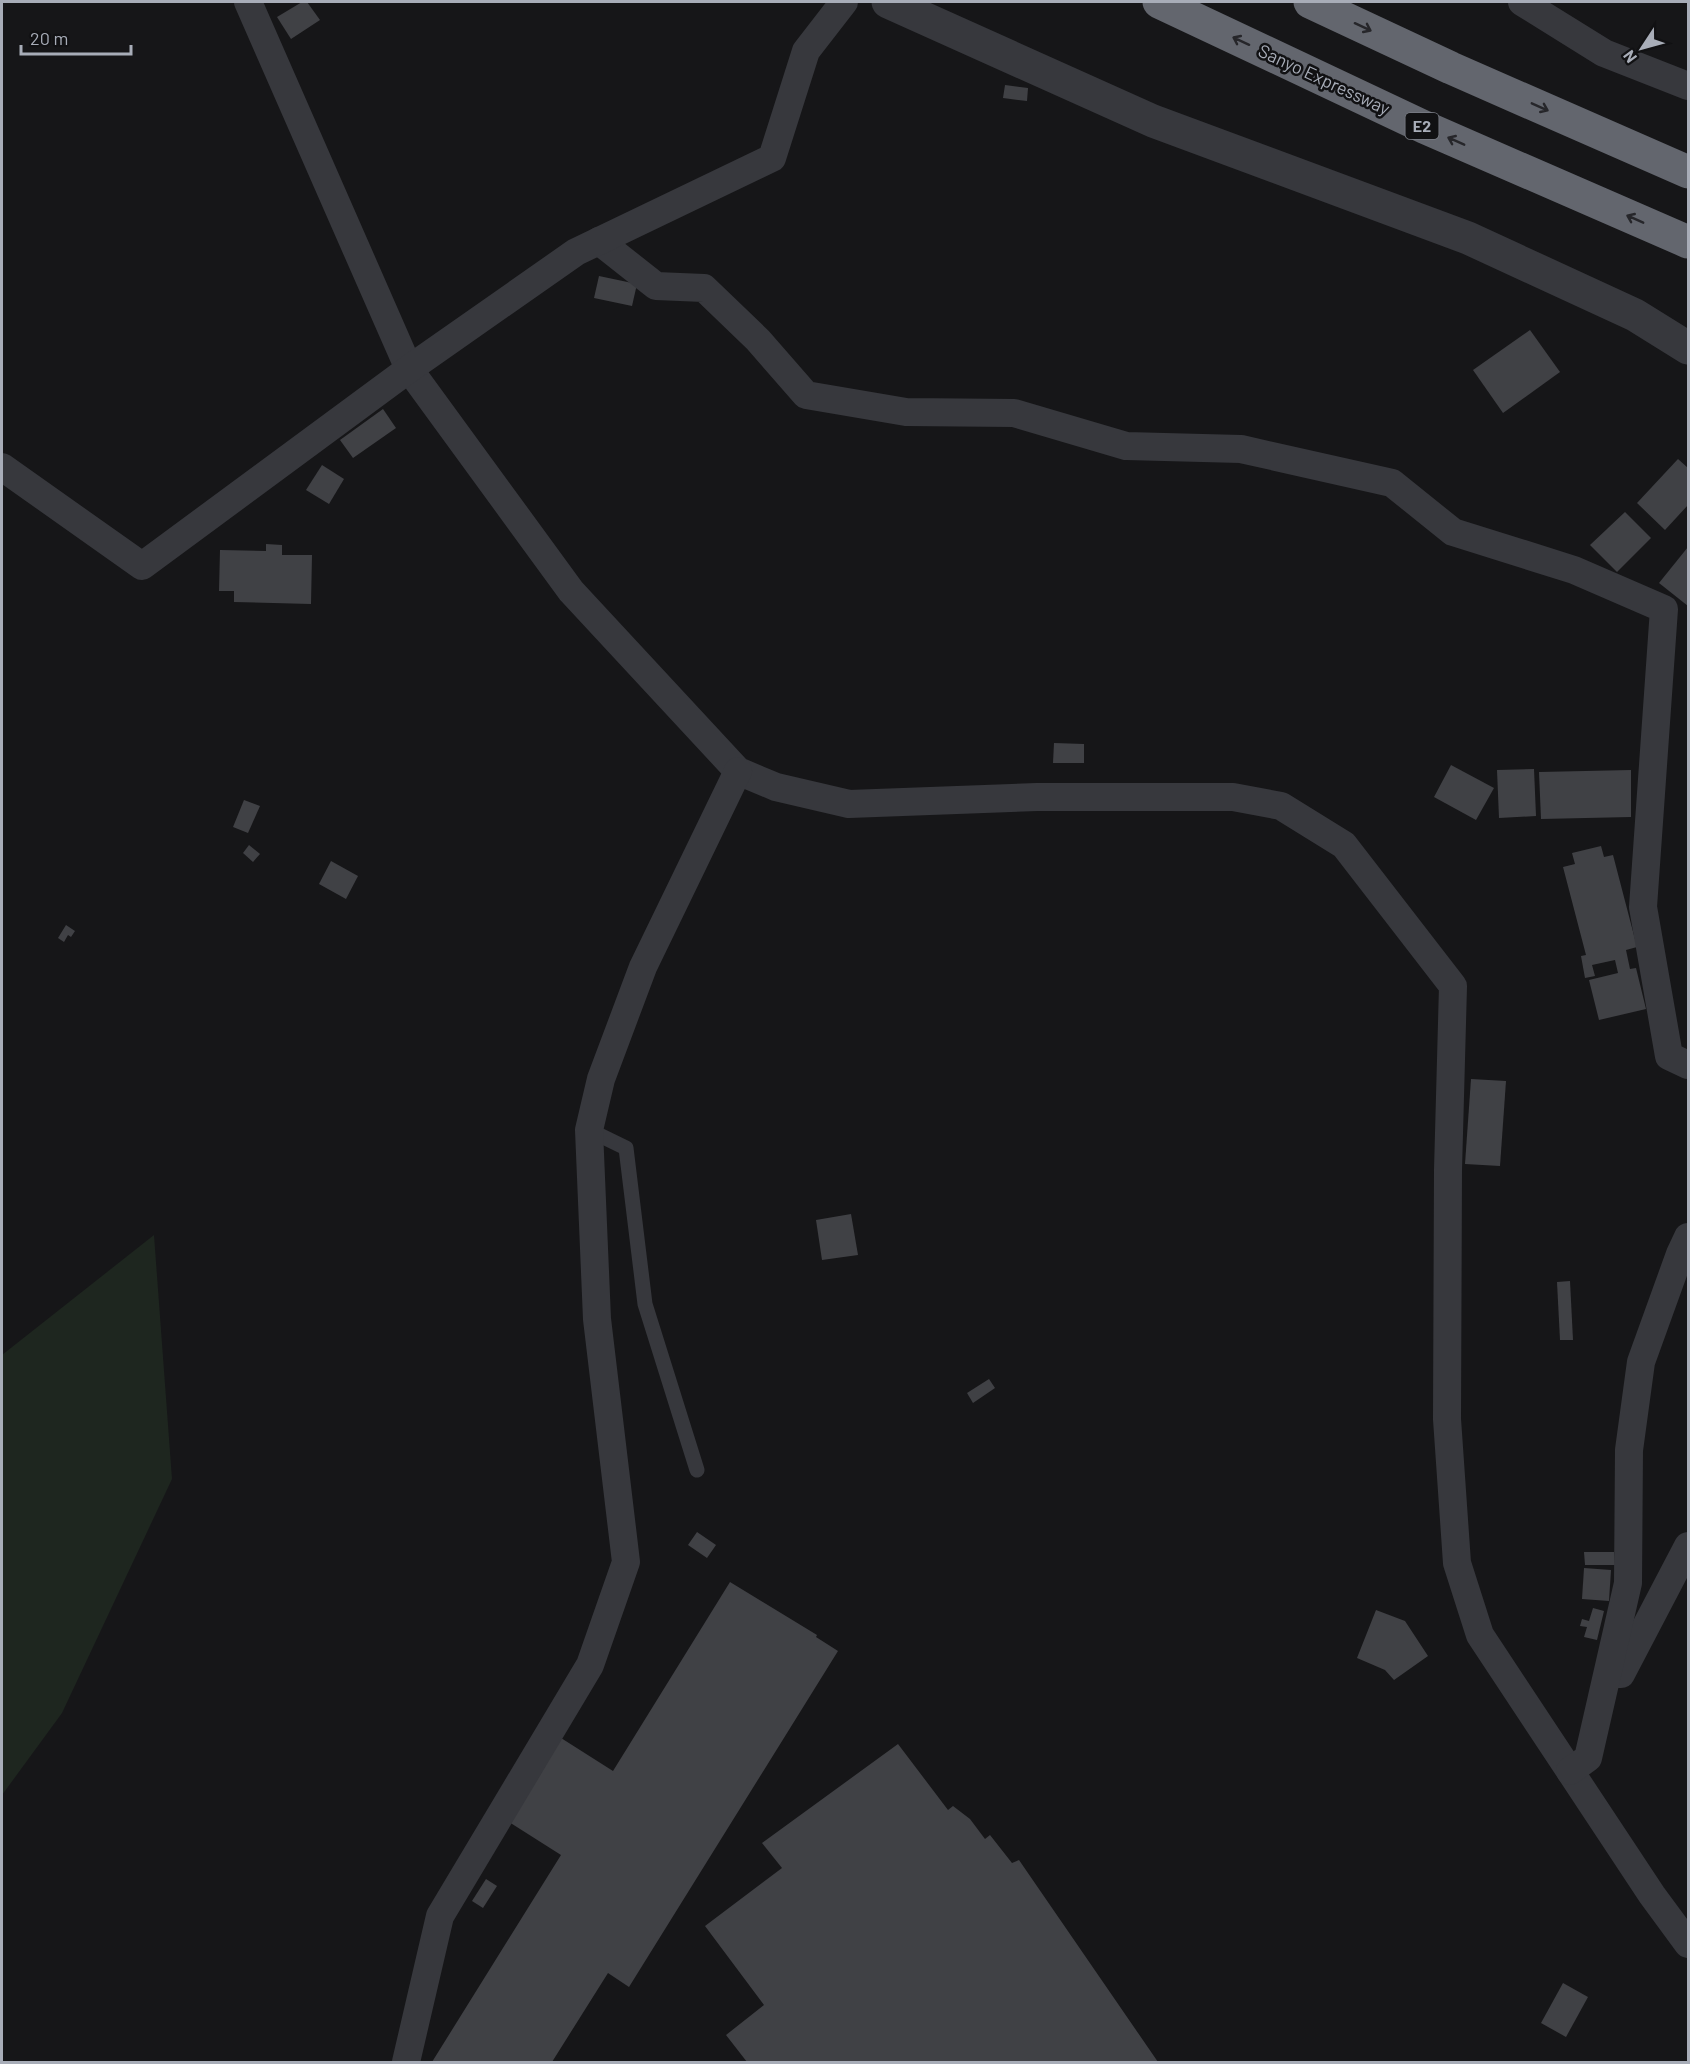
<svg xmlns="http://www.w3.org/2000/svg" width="1690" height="2064" font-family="Barlow,sans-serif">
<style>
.green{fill:#1e261f}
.building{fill:#404145}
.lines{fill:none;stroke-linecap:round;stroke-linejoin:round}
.service{stroke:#37383d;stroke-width:15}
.minor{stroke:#37383d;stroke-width:28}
.tertiary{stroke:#37383d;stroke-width:33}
.motorway{stroke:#63666e;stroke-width:33}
.oneway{stroke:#26262a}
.labels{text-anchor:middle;stroke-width:5;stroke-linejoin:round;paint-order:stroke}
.shield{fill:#111113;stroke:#7b7e86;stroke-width:1.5}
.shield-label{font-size:16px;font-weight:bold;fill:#a8adb8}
.street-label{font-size:18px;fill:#a8adb8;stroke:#111113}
</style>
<rect width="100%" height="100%" fill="#161618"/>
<!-- green -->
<polygon class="green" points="154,1235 172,1479 62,1713 2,1795 2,1355"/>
<!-- building -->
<g class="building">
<polygon points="302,2 307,2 320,20 291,39 277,17"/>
<polygon points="1005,85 1028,88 1027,101 1003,98"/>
<polygon points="599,276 637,284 632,306 594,298"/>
<polygon points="1530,330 1560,372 1503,413 1473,370"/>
<polygon points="383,409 396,428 353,458 340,440"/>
<polygon points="1678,459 1688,468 1688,505 1665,530 1637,503"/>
<polygon points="322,465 344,479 329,504 306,490"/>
<polygon points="1625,512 1651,538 1617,572 1590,545"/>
<polygon points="266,544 282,545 282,555 312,555 311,604 234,602 234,591 219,591 220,550 266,551"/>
<polygon points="1688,547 1688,606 1659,583"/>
<polygon points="1054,743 1084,744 1084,763 1053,763"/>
<polygon points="1451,765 1494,788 1476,820 1434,797"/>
<polygon points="1534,769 1536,816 1499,818 1497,770"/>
<polygon points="1631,770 1631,817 1541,819 1539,772"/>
<polygon points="244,800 260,806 248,833 233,827"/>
<polygon points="249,845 260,854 253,862 243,853"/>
<polygon points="1601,846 1604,857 1613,855 1637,947 1626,950 1630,969 1636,968 1646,1009 1599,1020 1589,980 1618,973 1615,960 1592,965 1595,976 1585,978 1581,956 1586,955 1563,867 1575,864 1572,853"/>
<polygon points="331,861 358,876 346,899 319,884"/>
<polygon points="66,925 75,931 71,937 68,935 64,942 58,938"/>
<polygon points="1471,1079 1506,1081 1500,1166 1465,1164"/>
<polygon points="851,1214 858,1255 822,1260 816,1220"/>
<polygon points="1570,1281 1573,1340 1560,1340 1557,1282"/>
<polygon points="989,1379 995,1388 973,1403 967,1393"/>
<polygon points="697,1532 716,1545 707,1558 688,1545"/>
<polygon points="1584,1552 1614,1552 1615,1565 1585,1565"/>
<polygon points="1584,1568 1611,1570 1609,1601 1582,1599"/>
<polygon points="730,1582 817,1635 816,1637 838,1651 629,1987 608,1973 552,2062 432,2062 561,1855 509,1822 550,1731 613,1771"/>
<polygon points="1593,1608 1604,1611 1597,1640 1584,1637 1587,1627 1580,1626 1582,1619 1589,1621"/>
<polygon points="1376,1610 1405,1621 1428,1656 1394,1680 1385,1670 1357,1658"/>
<polygon points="898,1744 948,1810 953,1806 970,1819 985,1839 990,1835 1012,1863 1019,1860 1158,2062 747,2062 726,2035 764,2005 705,1926 782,1868 762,1843"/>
<polygon points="486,1879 497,1886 483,1908 472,1901"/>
<polygon points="1563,1983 1588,1997 1566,2037 1541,2023"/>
</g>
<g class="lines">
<!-- service -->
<polyline class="service" points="589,1130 626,1148 645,1304 697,1470"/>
<!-- minor -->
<g class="minor">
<polyline points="248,2 409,369 571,591 738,771 776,787 849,804 1037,797 1233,797 1281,806 1344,845 1453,986 1448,1170 1447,1419 1457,1563 1480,1635 1652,1895 1688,1944"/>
<polyline points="1522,2 1604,53 1688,86"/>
<polyline points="599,241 656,286 704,288 758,340 806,395 906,412 1014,413 1126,446 1241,449 1392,483 1453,532 1574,570 1664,609 1643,907 1669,1056 1688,1065"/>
<polyline points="2,467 142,566 409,369 576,252 772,158 806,51 844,2"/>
<polyline points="1609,1674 1621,1674 1688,1546"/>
<polyline points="1570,1771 1588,1758 1628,1583 1629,1450 1641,1362 1680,1254 1688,1237"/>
<polyline points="406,2062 440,1916 590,1665 626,1562 597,1319 589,1130 601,1079 643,967 738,771"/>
</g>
<!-- tertiary -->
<polyline class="tertiary" points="888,2 1153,121 1468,238 1635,315 1688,348"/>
<!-- motorway -->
<g class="motorway">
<polyline points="1159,2 1424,127 1688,242"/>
<polyline points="1310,2 1451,68 1688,172"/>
</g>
</g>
<!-- one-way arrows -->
<defs><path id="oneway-shaft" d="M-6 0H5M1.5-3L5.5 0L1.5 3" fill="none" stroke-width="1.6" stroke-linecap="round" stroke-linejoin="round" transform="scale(1.5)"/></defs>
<g class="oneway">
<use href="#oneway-shaft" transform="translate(1363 27) rotate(25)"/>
<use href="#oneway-shaft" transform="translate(1241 41) rotate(-155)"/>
<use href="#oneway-shaft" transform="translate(1540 107) rotate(24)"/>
<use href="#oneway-shaft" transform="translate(1456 141) rotate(-156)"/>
<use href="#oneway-shaft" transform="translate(1635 219) rotate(-156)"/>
</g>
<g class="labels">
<!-- shield labels -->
<rect class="shield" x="1405.5" y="113" width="33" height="26" rx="4.5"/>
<g class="shield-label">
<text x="1422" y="132">E2</text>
</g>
<!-- street labels -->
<g class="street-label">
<text transform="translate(1324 80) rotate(25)" y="6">Sanyo Expressway</text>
</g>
</g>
<!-- border -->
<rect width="1690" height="2064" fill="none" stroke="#a8adb8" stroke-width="6"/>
<!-- north arrow -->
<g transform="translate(1642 48) rotate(234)" stroke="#111113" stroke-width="4.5" paint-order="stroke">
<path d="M0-4.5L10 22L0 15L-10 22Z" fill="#a8adb8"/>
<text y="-9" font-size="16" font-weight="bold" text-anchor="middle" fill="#a8adb8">N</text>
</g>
<!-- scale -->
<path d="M21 45v9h110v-9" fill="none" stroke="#a8adb8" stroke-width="3"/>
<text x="30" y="45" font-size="18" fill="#a8adb8" stroke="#111113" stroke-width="4.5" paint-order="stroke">20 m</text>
</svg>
